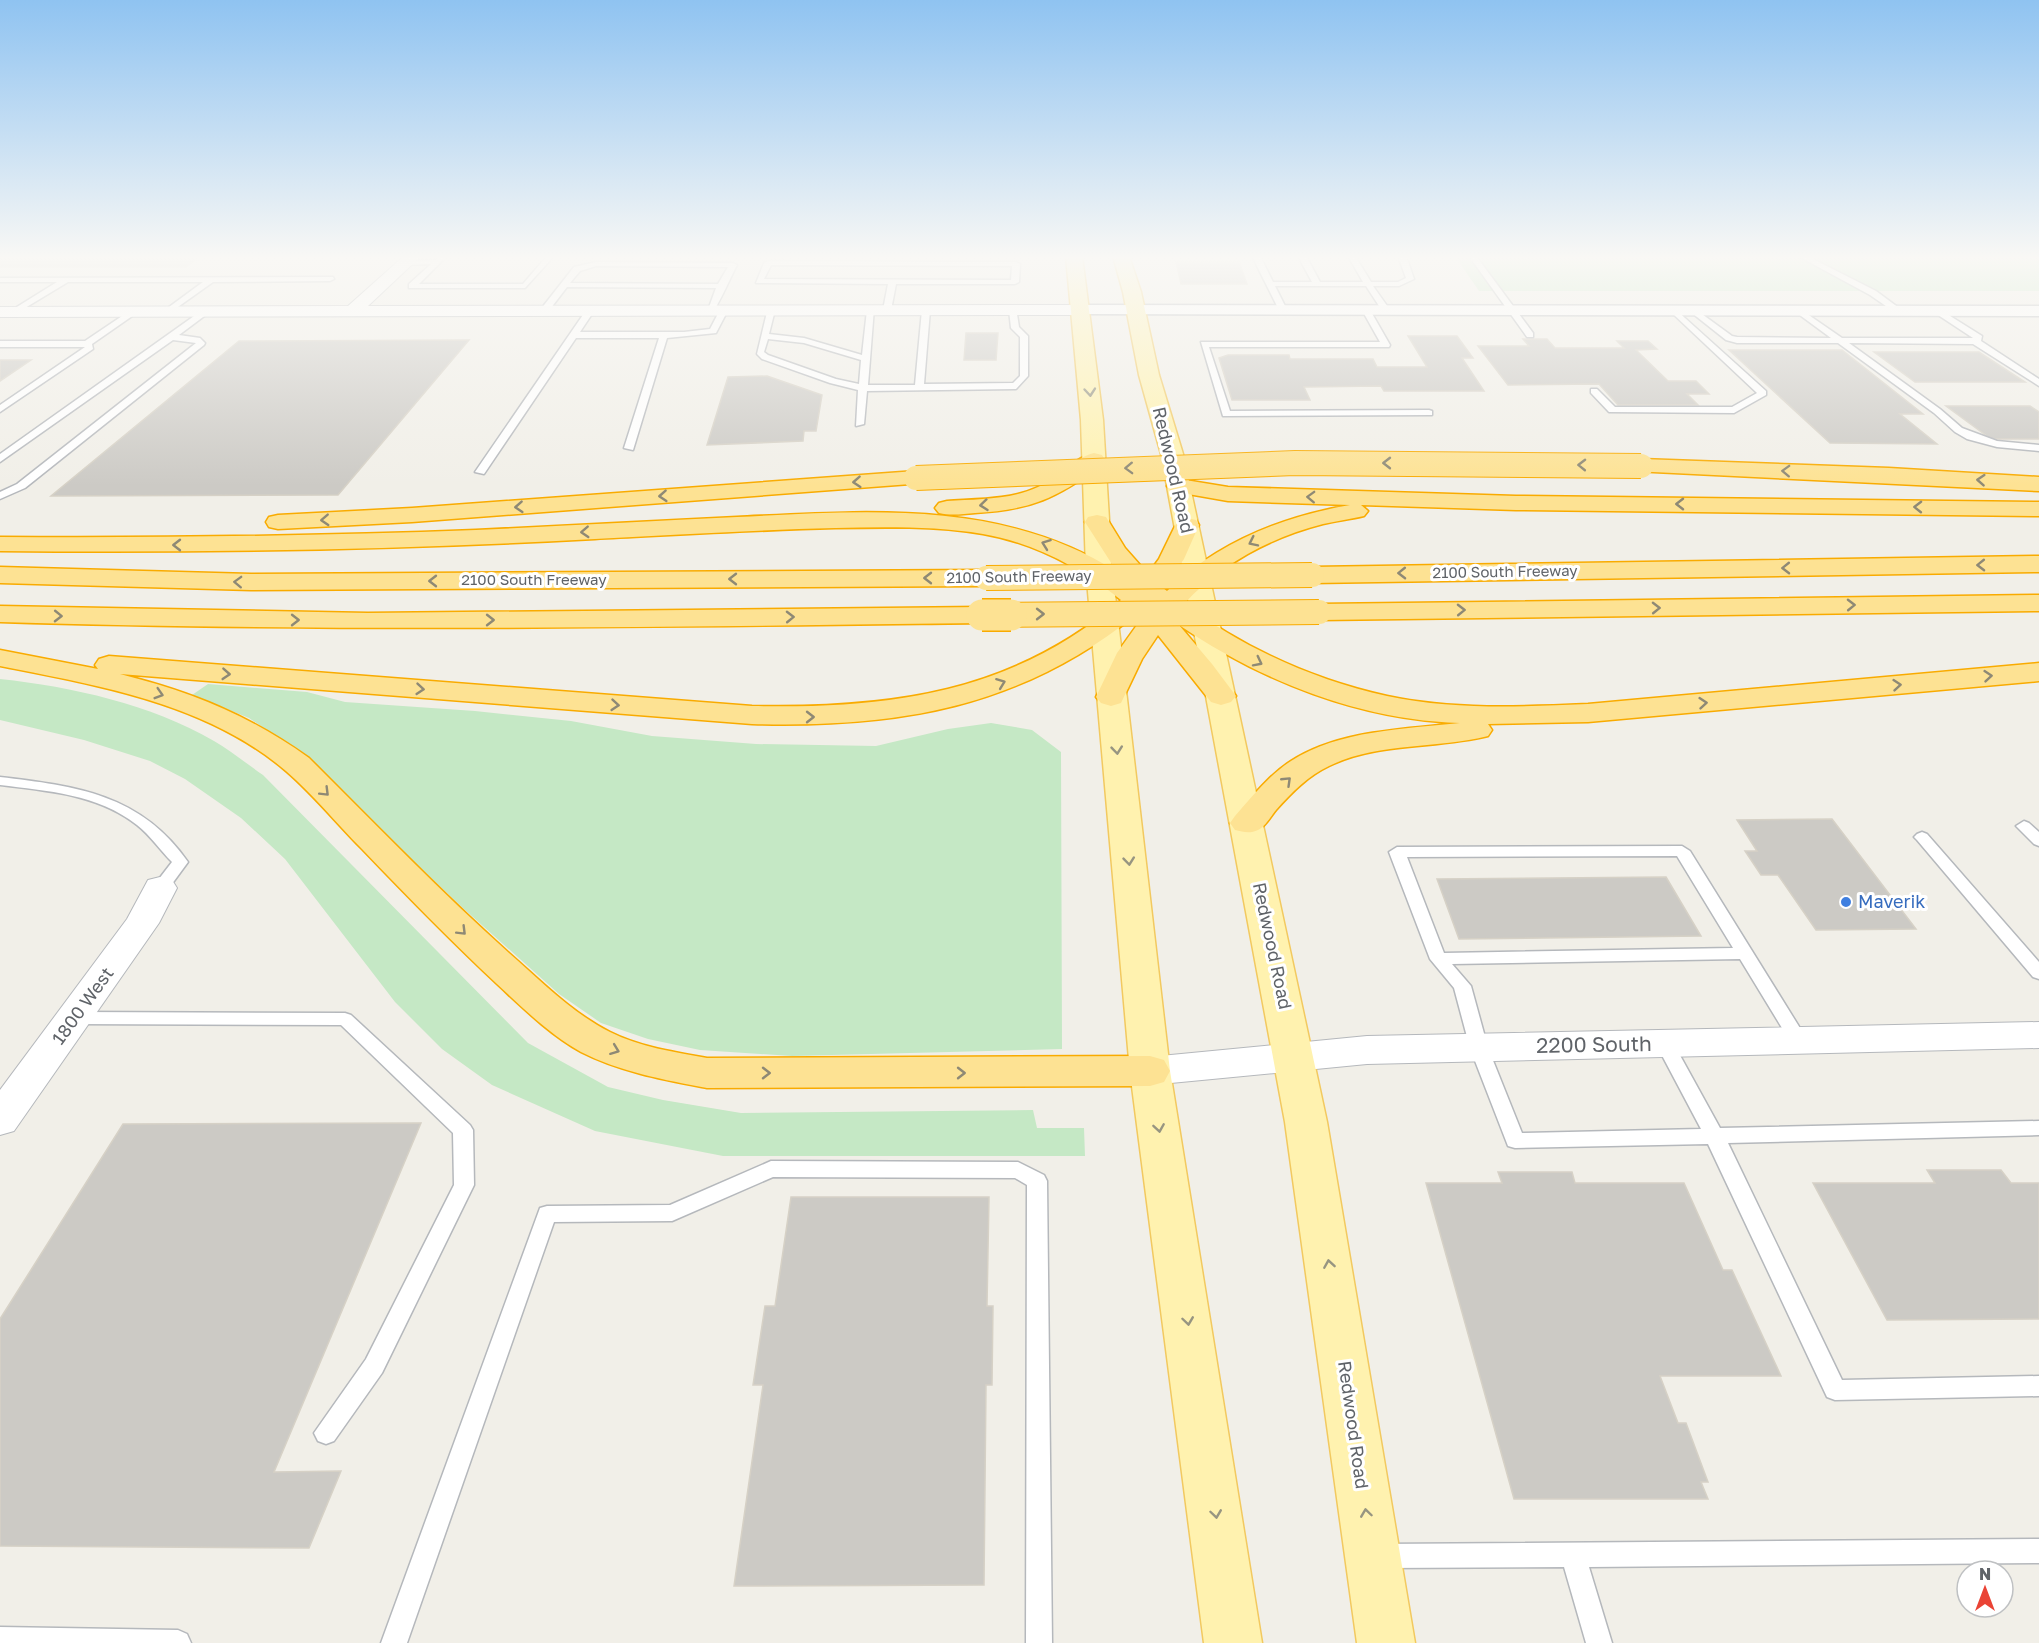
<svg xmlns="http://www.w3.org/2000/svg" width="2039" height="1643" font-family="'Golos Text',sans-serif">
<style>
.green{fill:#c5e8c5}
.building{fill:#cccac5;stroke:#d6d1c6;stroke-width:1.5}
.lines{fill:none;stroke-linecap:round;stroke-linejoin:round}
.service-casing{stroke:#b5b8bc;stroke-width:3}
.minor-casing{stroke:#b5b8bc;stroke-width:2}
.tertiary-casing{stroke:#b5b8bc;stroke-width:3}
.primary-casing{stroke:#f2c960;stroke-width:3}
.motorway-casing{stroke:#f9ab00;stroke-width:3}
.service{fill:#fff;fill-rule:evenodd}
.minor{fill:#fff;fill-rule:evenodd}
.tertiary{fill:#fff;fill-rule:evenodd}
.primary{fill:#fff2af;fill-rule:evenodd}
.motorway{fill:#fde293;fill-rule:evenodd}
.motorway-bridge-far1-casing{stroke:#f9ab00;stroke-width:26;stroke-linecap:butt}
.motorway-bridge-casing{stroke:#f9ab00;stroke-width:34;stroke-linecap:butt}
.motorway-bridge-far1{stroke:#fde293;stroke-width:24}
.motorway-bridge{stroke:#fde293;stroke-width:31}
.oneway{stroke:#979581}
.oneway2{stroke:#8e8975}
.shop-dot{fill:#3f7fe0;stroke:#fff;stroke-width:2}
.labels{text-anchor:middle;stroke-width:6;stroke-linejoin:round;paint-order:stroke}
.far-street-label{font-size:15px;fill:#5f6368;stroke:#fff}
.street-label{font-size:18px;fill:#5f6368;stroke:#fff}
.shop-label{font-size:18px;fill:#366cbe;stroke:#fff;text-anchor:start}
.near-street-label{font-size:21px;fill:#5f6368;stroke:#fff}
</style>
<rect width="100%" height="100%" fill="#f1efe8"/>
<!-- green -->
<g class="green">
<polygon points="1455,256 2039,256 2039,291 1479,291"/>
<path d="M0,679C73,687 150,704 214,741C231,751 247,764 263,775L528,1043L608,1087L663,1100L741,1113L1033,1110L1037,1128H1084L1085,1156H723L595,1131L492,1085L442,1049L395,1002L285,859L241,818L185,779L150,761L84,740L0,720Z"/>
<polygon points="208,684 307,692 345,702 475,711 571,721 652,736 756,744 876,746 948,729 991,723 1032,730 1061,752 1062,1049 792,1056 700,1050 648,1039 601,1023 559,994 464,909 295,749 249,718 192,695"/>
</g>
<!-- building -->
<g class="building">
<polygon points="0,256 201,256 186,267 0,267"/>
<polygon points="1176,262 1239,262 1247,284 1181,284"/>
<polygon points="966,333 998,333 996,360 964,360"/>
<polygon points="1408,336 1457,336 1473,358 1462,358 1484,391 1384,391 1381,386 1304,387 1310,400 1232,400 1219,358 1228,355 1289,355 1290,359 1373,359 1377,367 1427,367"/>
<polygon points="1523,339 1547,339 1555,348 1624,348 1617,341 1648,341 1657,349 1636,350 1668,381 1696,381 1709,394 1687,394 1698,405 1618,405 1599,384 1508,385 1478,346 1529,346"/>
<polygon points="469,340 338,495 51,496 239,341"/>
<polygon points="1729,350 1842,350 1923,414 1900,414 1937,444 1830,443"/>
<polygon points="1874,352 1979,352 2025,382 1915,382"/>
<polygon points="0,360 31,360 0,381"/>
<polygon points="767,376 822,395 816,431 804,431 803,441 707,445 728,377"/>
<polygon points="1946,406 2030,406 2039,412 2039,439 1991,439"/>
<polygon points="1832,819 1916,929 1816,930 1778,875 1761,875 1745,851 1757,851 1737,820"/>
<polygon points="1666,877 1701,936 1459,939 1437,879"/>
<polygon points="421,1123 274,1472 341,1471 309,1548 0,1546 0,1319 123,1124"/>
<polygon points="1927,1170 2001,1170 2011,1183 2039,1183 2039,1319 1887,1320 1813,1183 1935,1183"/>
<polygon points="1498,1172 1572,1172 1575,1183 1684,1183 1723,1270 1732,1270 1781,1376 1660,1376 1678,1423 1686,1423 1708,1482 1701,1482 1708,1499 1514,1499 1426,1183 1502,1183"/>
<polygon points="791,1197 989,1197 987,1306 993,1306 992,1385 986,1385 984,1585 734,1586 763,1385 753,1385 765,1306 775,1306"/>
</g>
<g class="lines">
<defs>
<g id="service">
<polygon points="439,256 447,256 419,284 523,284 547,256 554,256 525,288 409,288 409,284 431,264 406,265 403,261 436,260"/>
<polygon points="1252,256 1260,256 1273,282 1312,282 1298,256 1306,256 1320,282 1363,282 1348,256 1355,256 1371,282 1398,282 1406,278 1398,256 1406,256 1414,279 1399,286 1373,286 1390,310 1386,312 1383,312 1366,286 1275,286 1287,310 1283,312 1279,310"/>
<polygon points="1469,256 1476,256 1533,333 1533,337 1527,337"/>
<polygon points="1798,256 1807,256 1876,291 1903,311 1896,313 1870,295"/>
<path d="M768,261L1016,262L1020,264L1019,282L1015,284H896L891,310L887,312L883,310L888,284L756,283L764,263ZM771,265L1012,266L1011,280L764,279Z"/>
<path d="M596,262L733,263L737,265C732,274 717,309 712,312L708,310L716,288L567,287L547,313H541V309L574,267ZM596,266L728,267L718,284L570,283L580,271Z"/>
<polygon points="333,277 334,279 330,281 213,282 168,314 164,312 165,310 203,282 68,282 15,314 12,314 12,310 57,282 0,282 0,278"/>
<polygon points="721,308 728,310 716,333 667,338 633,450 624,448 659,338 576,338 484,474 475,472 587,309 594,311 580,332 684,332 710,329"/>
<path d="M768,308L775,310L769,334L804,338L862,355L867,310L874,308L868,385H915L922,310L926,308L930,310L924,384L1013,383L1020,376V337L1011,328L1009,310L1016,308L1019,327L1028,336V376L1016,389L867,391L864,424L856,426L858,390L830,383L762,359L757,354ZM768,339L804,343L861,360L859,384L836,379L768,355L764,352Z"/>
<polygon points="1366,308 1370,310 1390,345 1389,347 1209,347 1230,411 1429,410 1432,411 1432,415 1223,416 1201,342 1380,342 1362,310"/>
<polygon points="204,309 211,311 179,335 200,338 205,343 204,345 25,488 0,499 0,492 17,484 196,343 173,340 0,462 0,454"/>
<polygon points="1675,309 1766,391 1766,395 1734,413 1609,412 1591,393 1591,389 1597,389 1615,407 1732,407 1757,393 1672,313 1671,311"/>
<polygon points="1695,309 1732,336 1737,337 1831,338 1797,313 1796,311 1800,309 1842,338 1973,338 1932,311 1939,309 1982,336 1981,341 2039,379 2039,386 1973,344 1849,343 1940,409 1962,428 1997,441 2039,445 2039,451 1997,447 1967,439 1955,432 1934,413 1838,343 1737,343 1726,340 1692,313 1691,311"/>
<polygon points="131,310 138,312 92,344 93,349 0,412 0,405 85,347 0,347 0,341 85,341"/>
<path d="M0,777C76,786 141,794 188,862L166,892H154L152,888L172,862C160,850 150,835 137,825C98,794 47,791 0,785Z"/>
<polygon points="2024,821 2029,823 2039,832 2039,846 2034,844 2016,826"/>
<polygon points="1922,832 1927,834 2039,962 2039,979 2033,977 1917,840 1914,837 1917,834"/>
<path d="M1682,846L1690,851L1808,1041L1805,1046L1799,1047L1793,1046L1740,959L1452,964L1471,986L1488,1048L1522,1133L1701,1129L1656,1044L1659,1039L1665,1037L1671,1039L1720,1128L2039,1121V1135L1728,1143L1842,1380L2039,1376V1396L1835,1400L1827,1397L1708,1144L1515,1148L1508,1146L1470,1048L1454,988L1430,959L1389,852L1397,847ZM1677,856L1733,948L1444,953L1407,857Z"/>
<polygon points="74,1012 345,1013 351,1015 470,1125 473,1130 474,1185 382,1373 334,1441 326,1444 318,1441 314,1433 366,1359 454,1185 453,1133 341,1025 74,1024 68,1022 65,1018 68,1014"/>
<polygon points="771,1161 1018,1162 1044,1175 1047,1181 1052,1643 1026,1643 1027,1185 1015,1178 773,1177 672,1221 554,1222 407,1643 381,1643 540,1208 547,1206 670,1205"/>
<polygon points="2039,1539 2039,1563 1589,1567 1612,1643 1586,1643 1564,1567 1382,1568 1373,1565 1370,1556 1373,1547 1382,1544"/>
<polygon points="0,1627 178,1630 187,1634 191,1643 0,1643"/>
</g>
<g id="minor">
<polygon points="404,256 421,256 368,306 1081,305 1087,306 1089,310 1087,314 1081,315 0,317 0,307 348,306"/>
<polygon points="160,877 172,880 177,888 159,923 14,1131 0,1135 0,1090 127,919 148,880"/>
<polygon points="2039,1022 2039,1048 1367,1064 1150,1085 1136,1081 1131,1071 1136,1061 1150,1057 1367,1036"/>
</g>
<polygon id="tertiary" points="1081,305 2039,306 2039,316 1075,314 1072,310 1075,306"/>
<g id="primary">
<polygon points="1066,256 1082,256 1103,420 1112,569 1170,1071 1262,1643 1204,1643 1130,1071 1086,569 1081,420"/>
<polygon points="1113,256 1129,256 1141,292 1159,375 1183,454 1327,1122 1415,1643 1357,1643 1285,1122 1161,454 1139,375 1123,292"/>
</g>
<g id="motorway">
<path d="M1094,453L1102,455L1105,460L1102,465C1057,498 1031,510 975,513C963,514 951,516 939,513L935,508L939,503L947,501C977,499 1010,500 1038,487C1057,478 1074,458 1094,453Z"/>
<polygon points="1641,459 1889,468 2039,477 2039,491 1633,471 1630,466 1633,461"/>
<polygon points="916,471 924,473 927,478 924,483 412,522 278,529 269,527 266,522 269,517 278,515 412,508"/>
<path d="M1179,479L1228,487L1516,496L2039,502V516L1516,510L1361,505L1368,511L1364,516C1351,519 1337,521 1323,524C1272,537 1220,564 1184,604C1244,648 1314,680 1387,696C1453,710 1521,707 1588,704L2039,663V681L1588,722L1488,724L1492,730L1488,736C1436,749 1378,742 1329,766C1308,776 1292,792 1276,810C1271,816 1265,827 1258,830C1250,834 1243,832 1235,830L1230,823L1235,816C1252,797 1269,775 1291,761C1339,730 1405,729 1460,723C1360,720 1261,681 1179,625L1212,664L1236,696L1231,702L1221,705L1211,702L1158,635L1142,659L1121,703L1111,706L1101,703L1096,697L1117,653L1142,618L1137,614C1020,708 898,728 752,724L120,674C192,692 249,715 309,758C375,824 440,891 509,953C541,981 572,1013 610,1032C640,1047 674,1052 707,1058L1150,1056L1164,1060L1170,1071L1164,1082L1150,1086L707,1088C665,1080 620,1072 581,1052C549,1034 523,1008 497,984C450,940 406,895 362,849C337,824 313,794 286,771C206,703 100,686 0,666V650L98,669L95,665L99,659L109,656L752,706C890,709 1013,693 1121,600C1081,568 1035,543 983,534C935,526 884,527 835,528C755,530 675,535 595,539C397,550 198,553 0,551V537C159,538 318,536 476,530C563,526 650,521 737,517C866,511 1003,499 1117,572L1085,522L1088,517L1097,515L1106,517L1125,548L1148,574L1159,559L1178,520L1187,518L1196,520L1199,525L1184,559L1163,588L1167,591C1218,542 1281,517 1350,505L1228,501L1171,491L1167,486L1171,481Z"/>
<polygon points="2039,556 2039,572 1312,583 1303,580 1299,575 1303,570 1312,567"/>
<polygon points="0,567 251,574 986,570 995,573 999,578 995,583 986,586 251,590 0,583"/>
<polygon points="2039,595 2039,611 1319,620 1310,618 1306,612 1310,606 1319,604"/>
<path d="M0,606L368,613L982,607L991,609L995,615L991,621L982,623C655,627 327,632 0,622Z"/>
</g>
</defs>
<!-- service casing -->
<use href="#service" class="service-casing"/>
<!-- minor casing -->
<use href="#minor" class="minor-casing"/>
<!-- tertiary casing -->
<use href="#tertiary" class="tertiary-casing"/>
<!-- primary casing -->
<use href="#primary" class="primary-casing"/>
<!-- motorway casing -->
<use href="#motorway" class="motorway-casing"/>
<!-- service -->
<use href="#service" class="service"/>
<!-- minor -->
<use href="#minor" class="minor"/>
<!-- tertiary -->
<use href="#tertiary" class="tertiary"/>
<!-- primary -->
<use href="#primary" class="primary"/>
<!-- motorway -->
<use href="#motorway" class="motorway"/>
<defs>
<g id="motorway-bridge-far1">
<polyline points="916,478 1295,463 1641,466"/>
<polyline points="986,578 1312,575"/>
<polyline points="982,615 1319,612"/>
</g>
<polyline id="motorway-bridge" points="982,615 1011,615"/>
</defs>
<!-- motorway-bridge-far1 casing -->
<use href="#motorway-bridge-far1" class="motorway-bridge-far1-casing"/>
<!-- motorway-bridge casing -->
<use href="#motorway-bridge" class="motorway-bridge-casing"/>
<!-- motorway-bridge-far1 -->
<use href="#motorway-bridge-far1" class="motorway-bridge-far1"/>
<!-- motorway-bridge -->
<use href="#motorway-bridge" class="motorway-bridge"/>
</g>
<!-- one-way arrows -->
<defs><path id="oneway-chevron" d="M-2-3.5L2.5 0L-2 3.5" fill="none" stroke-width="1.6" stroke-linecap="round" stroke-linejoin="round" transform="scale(1.5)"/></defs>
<g class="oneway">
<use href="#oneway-chevron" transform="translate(1090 392) rotate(85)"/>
<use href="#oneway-chevron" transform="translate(1117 750) rotate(84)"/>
<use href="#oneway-chevron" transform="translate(1129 861) rotate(84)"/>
<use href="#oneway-chevron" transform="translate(1159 1128) rotate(81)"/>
<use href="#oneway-chevron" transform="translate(1329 1264) rotate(-99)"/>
<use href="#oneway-chevron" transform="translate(1188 1321) rotate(82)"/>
<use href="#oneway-chevron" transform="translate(1366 1513) rotate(-98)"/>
<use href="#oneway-chevron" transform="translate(1216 1514) rotate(82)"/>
</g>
<g class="oneway2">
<use href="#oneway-chevron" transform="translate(1387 463) rotate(180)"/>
<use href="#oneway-chevron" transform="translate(1582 465) rotate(-179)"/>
<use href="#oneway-chevron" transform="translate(1129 468) rotate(178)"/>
<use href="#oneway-chevron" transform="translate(1786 471) rotate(-178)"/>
<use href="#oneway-chevron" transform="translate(1981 480) rotate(-176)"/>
<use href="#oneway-chevron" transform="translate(857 482) rotate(176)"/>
<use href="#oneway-chevron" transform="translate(663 496) rotate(176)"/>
<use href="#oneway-chevron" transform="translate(1311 497) rotate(-178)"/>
<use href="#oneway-chevron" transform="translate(1680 504) rotate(-180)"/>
<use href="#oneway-chevron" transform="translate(984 505) rotate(174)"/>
<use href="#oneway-chevron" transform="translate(519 507) rotate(176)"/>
<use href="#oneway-chevron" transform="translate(1918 507) rotate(-179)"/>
<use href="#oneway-chevron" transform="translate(325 520) rotate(177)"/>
<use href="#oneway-chevron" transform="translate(585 532) rotate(177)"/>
<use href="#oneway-chevron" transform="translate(1253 542) rotate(154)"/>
<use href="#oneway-chevron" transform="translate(1046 544) rotate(-160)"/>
<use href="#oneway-chevron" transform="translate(177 545) rotate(180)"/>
<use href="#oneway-chevron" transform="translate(1981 565) rotate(179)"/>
<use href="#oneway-chevron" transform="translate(1786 568) rotate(179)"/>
<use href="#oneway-chevron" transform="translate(1402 573) rotate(179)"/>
<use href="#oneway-chevron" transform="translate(928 578) rotate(180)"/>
<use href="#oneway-chevron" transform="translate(733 579) rotate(180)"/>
<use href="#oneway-chevron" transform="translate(433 581) rotate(180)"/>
<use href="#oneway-chevron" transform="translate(238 582) rotate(-178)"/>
<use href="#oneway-chevron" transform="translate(1851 605) rotate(-1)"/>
<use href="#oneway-chevron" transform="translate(1656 608) rotate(-1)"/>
<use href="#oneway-chevron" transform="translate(1461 610) rotate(-1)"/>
<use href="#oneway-chevron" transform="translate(1040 614)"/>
<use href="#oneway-chevron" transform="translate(58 616) rotate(1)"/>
<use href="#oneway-chevron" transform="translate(790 617) rotate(-1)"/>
<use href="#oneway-chevron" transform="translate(295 620)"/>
<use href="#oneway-chevron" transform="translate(490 620)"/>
<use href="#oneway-chevron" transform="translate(1258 662) rotate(27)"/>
<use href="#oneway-chevron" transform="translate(226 674) rotate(4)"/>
<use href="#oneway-chevron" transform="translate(1988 676) rotate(-5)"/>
<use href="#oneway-chevron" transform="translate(1001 683) rotate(-21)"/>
<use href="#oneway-chevron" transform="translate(1897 685) rotate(-5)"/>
<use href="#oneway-chevron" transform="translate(420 689) rotate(5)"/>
<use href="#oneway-chevron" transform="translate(159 694) rotate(17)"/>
<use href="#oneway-chevron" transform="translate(1703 703) rotate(-5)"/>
<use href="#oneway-chevron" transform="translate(615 705) rotate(5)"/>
<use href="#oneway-chevron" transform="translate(810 717)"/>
<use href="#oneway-chevron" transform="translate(1287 781) rotate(-44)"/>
<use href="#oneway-chevron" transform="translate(325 792) rotate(45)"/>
<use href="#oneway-chevron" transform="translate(462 931) rotate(45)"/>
<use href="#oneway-chevron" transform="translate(615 1050) rotate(21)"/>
<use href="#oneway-chevron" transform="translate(766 1073)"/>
<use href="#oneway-chevron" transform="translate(961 1073)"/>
</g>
<!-- sky -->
<linearGradient id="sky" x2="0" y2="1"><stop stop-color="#8fc3f1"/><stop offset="0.53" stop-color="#f9f8f5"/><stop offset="1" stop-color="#f9f8f5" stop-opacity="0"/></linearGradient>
<rect width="2039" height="486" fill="url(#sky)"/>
<!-- markers -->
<circle class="shop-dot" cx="1846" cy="902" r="6"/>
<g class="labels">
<!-- far-street labels -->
<g class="far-street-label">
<text transform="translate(1505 572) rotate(-1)" y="5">2100 South Freeway</text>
<text transform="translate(1019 577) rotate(-1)" y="5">2100 South Freeway</text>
<text x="534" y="585">2100 South Freeway</text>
</g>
<!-- street labels -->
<g class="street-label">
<text transform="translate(1173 470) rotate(77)" y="6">Redwood Road</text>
<text transform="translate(1272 946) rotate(78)" y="6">Redwood Road</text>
<text transform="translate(83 1006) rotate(-54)" y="6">1800 West</text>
<text transform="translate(1353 1425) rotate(82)" y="6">Redwood Road</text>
</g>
<!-- shop labels -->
<g class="shop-label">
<text x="1858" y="908">Maverik</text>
</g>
<!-- near-street labels -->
<g class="near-street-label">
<text transform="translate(1594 1045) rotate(-1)" y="7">2200 South</text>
</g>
</g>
<!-- north arrow -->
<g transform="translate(1985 1589)"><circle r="28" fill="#ffffff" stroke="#bfc1c3" stroke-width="1.5"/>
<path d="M0-4.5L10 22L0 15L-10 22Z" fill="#ea4335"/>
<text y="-9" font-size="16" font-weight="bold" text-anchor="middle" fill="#5f6368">N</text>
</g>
</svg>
